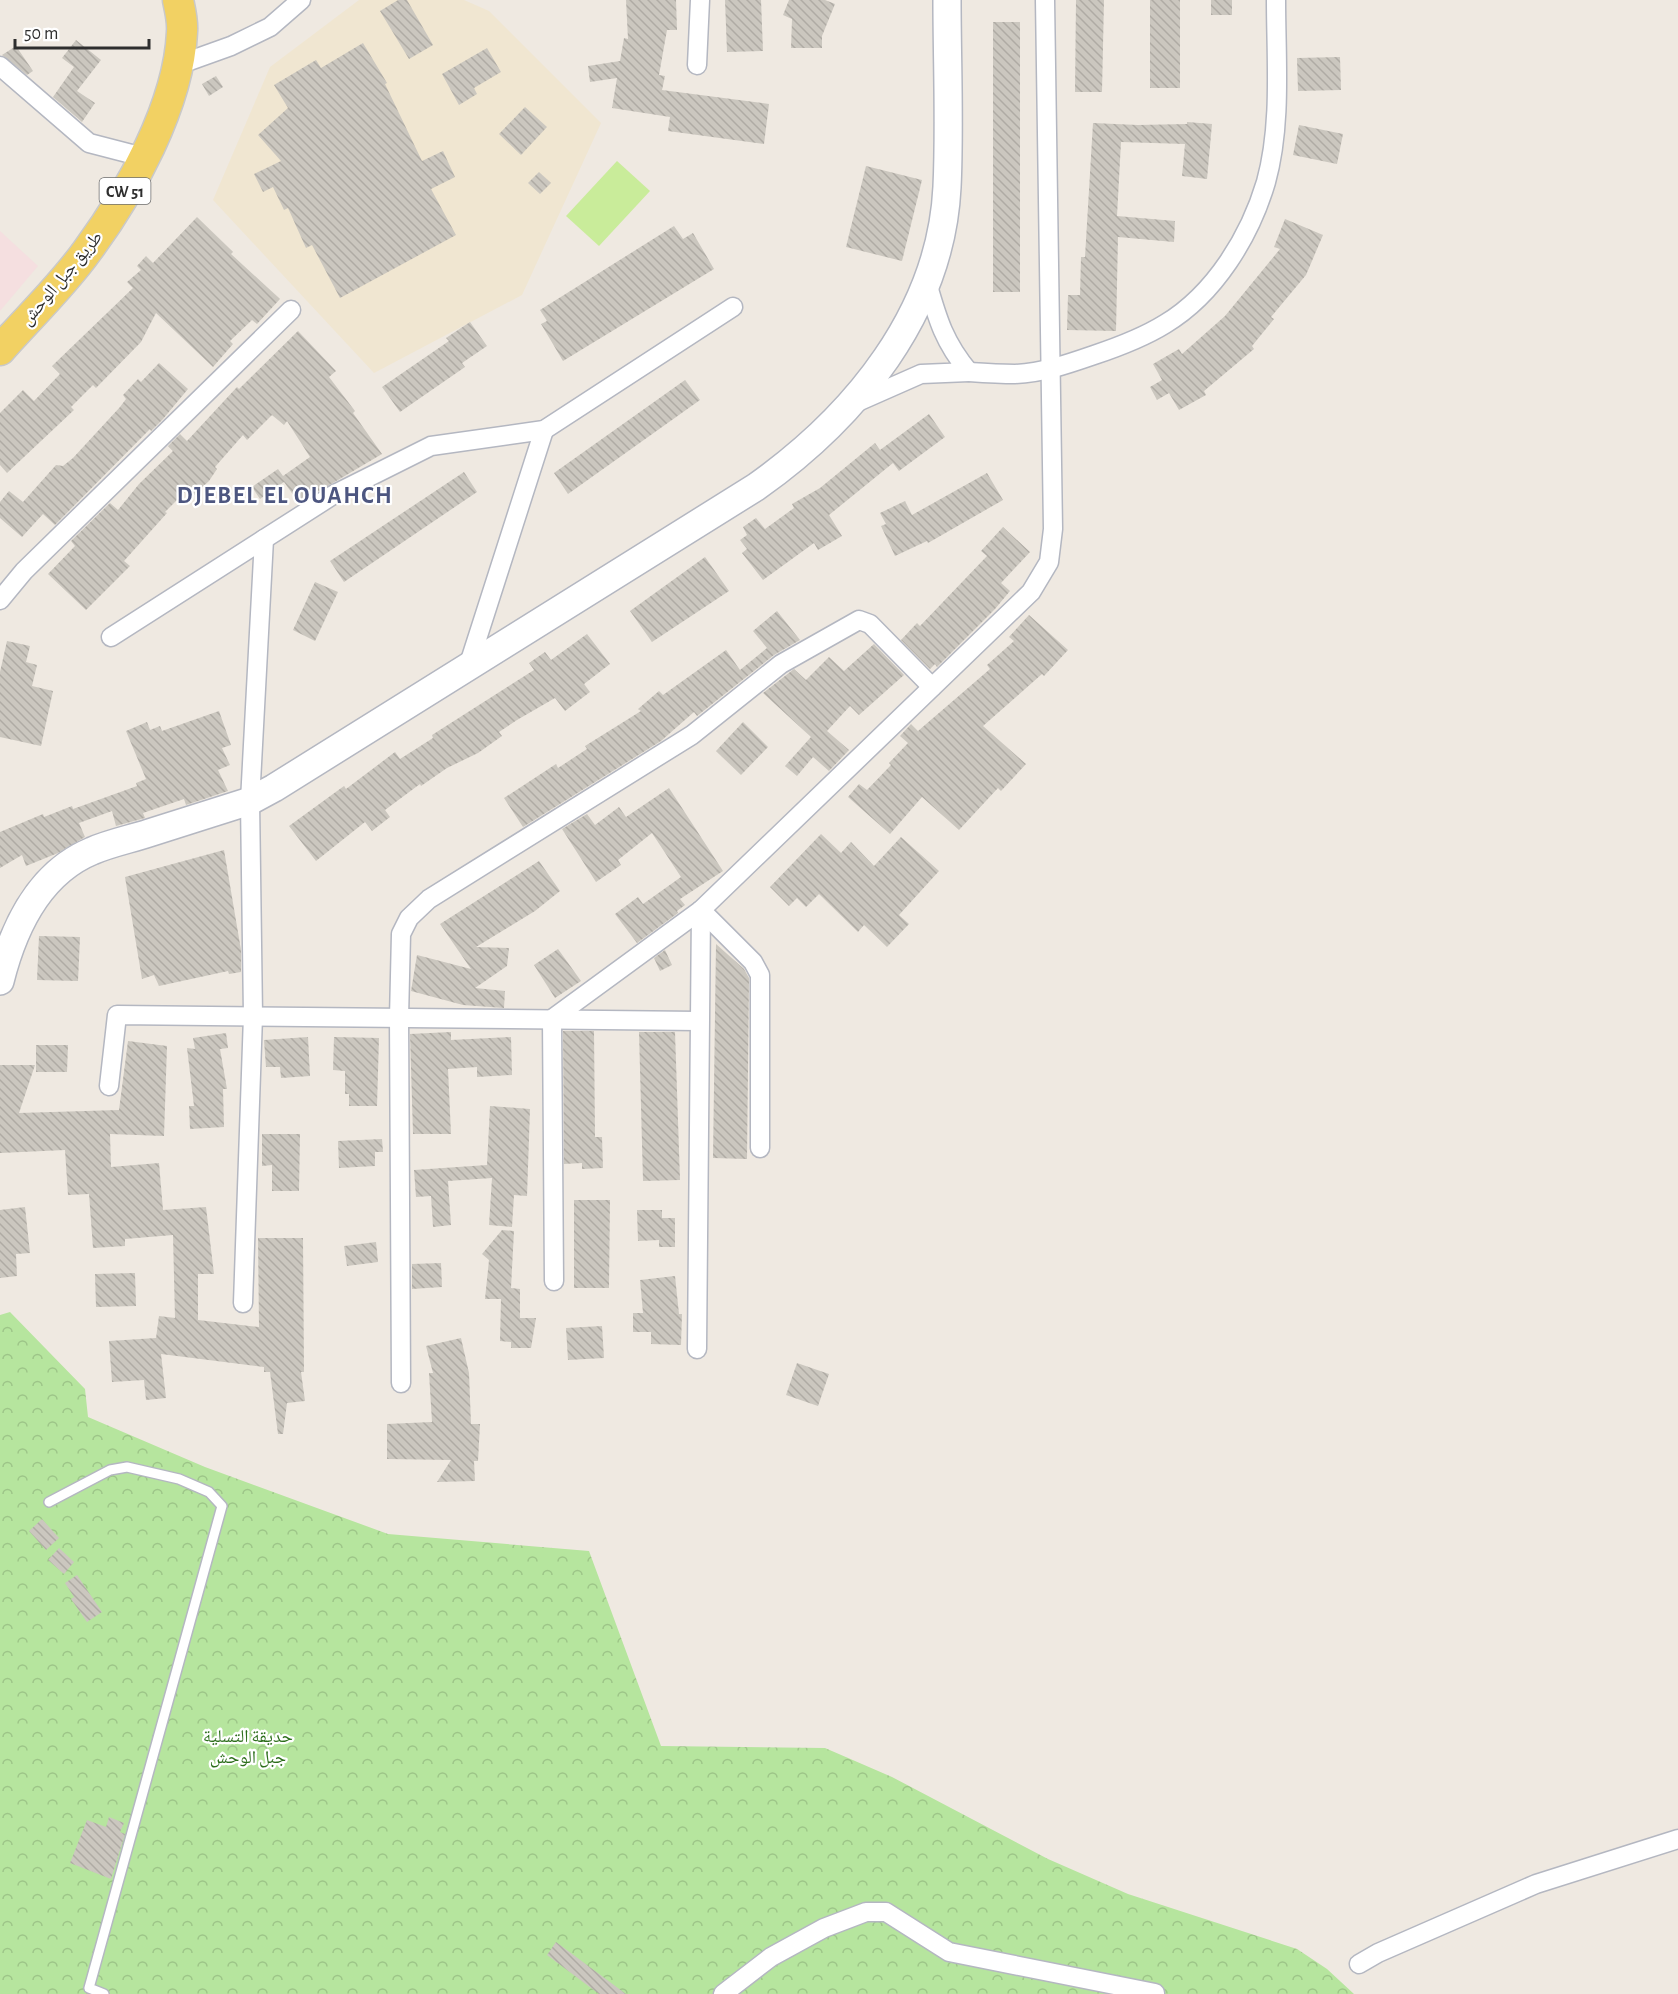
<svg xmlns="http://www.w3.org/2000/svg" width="1678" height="1994" font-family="'Alegreya Sans','Noto Naskh Arabic',sans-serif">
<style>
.education{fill:#f0e6d1}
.medical{fill:#f5dfe0}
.park{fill:url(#park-crowns)}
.pitch{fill:#c9ec9a}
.building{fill:url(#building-back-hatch)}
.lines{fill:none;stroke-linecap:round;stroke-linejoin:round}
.lane-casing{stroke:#b4b7c1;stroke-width:12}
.street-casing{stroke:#b4b7c1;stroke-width:21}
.secondary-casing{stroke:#b4b7c1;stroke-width:30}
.primary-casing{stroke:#c9c9c9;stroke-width:33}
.lane{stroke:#fff;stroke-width:9}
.street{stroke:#fff;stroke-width:18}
.secondary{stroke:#fff;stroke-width:27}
.primary{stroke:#f2d163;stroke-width:30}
.labels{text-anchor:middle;stroke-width:4.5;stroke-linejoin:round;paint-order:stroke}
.shield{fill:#fff;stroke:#6d6d6d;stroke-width:1.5}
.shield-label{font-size:16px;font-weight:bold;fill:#2e2e2e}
.street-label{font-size:18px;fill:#2e2e2e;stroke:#fff}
.park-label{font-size:18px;fill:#2c6e1b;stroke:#fff}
.district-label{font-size:24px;font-weight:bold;letter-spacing:1.5px;fill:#4d5680;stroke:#fff}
</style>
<defs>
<pattern id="park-crowns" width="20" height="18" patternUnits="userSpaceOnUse" patternTransform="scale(1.5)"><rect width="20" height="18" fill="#b6e59e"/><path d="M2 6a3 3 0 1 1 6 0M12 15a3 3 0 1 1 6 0" fill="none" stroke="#9dc588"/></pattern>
<pattern id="building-back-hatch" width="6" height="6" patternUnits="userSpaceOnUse" patternTransform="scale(1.5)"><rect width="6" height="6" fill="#cbc7bf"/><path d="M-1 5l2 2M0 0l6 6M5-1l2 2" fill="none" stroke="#afaba4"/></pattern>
</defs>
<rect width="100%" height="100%" fill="#efe9e1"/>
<!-- education -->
<polygon class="education" points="359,0 464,0 489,11 601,123 522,295 374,373 213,200 270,67"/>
<!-- medical -->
<polygon class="medical" points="0,231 38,266 0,311"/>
<!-- park -->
<polygon class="park" points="10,1312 85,1389 88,1417 205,1467 388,1534 589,1551 661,1746 825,1748 892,1777 1048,1859 1128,1894 1297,1949 1327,1969 1354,1994 0,1994 0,1315"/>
<!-- pitch -->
<polygon class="pitch" points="617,161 650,191 599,246 566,216"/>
<!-- building -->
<g class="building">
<polygon points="398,0 407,0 433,45 409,59 380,11"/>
<polygon points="626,0 676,0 677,30 667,30 659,75 665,76 662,90 769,104 764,144 668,131 670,117 612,108 617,78 590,82 588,66 620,61 624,38 628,39"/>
<polygon points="725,0 761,0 763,51 727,52"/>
<polygon points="789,0 825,0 835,4 822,36 822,48 791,48 792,19 783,15"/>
<polygon points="1076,0 1104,0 1102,92 1075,92"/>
<rect x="1150" y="0" width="30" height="88"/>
<rect x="1211" y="0" width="21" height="15"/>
<rect x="993" y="22" width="27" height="270"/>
<polygon points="76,40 101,60 77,91 95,103 82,122 53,97 74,67 62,58"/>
<polygon points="363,43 387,83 385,84 422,161 443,151 455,177 431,189 456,235 340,298 312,245 306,248 288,208 284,210 273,187 263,192 254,174 281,161 258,135 288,108 274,85 316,60 321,68"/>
<polygon points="16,46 33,71 27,75 2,55"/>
<polygon points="487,48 501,72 474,88 477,94 459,105 442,74"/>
<polygon points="1340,57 1341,90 1298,91 1297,58"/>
<polygon points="216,76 223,87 209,96 202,84"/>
<polygon points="525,107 547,127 521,155 499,134"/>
<polygon points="1187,122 1212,124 1207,179 1182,176 1185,144 1121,142 1117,216 1175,221 1174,242 1118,237 1116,331 1067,330 1068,295 1080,295 1081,257 1085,257 1093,123 1138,125 1187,124"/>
<polygon points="1299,125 1343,134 1337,164 1293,155"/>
<polygon points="866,166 922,180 902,261 846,247"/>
<polygon points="539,172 551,183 540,194 528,183"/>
<polygon points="197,217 233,252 231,254 280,299 257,324 252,320 230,341 233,344 213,367 156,313 141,342 96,388 93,385 71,407 74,410 7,473 0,465 0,413 23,390 34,401 60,374 52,366 133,288 127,282 141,270 137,266 146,256 153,263"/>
<polygon points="1285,219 1323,235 1306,275 1271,317 1274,319 1252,346 1254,349 1204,391 1206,395 1179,410 1169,393 1157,400 1150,387 1162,380 1153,364 1179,349 1182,354 1225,316 1280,249 1274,247"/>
<polygon points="674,226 683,239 693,233 714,269 563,361 541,324 547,321 540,310"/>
<polygon points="470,322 487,346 462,363 465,367 400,412 382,387 449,341 446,338"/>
<polygon points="298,331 336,371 329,377 355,411 353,413 382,454 299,503 284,482 260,499 252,487 278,469 283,476 310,457 287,421 284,425 272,415 247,440 243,435 215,467 217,469 209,481 193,496 187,490 165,512 167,513 124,561 130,566 86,610 48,574 75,546 71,541 110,503 118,510 139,484 173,451 168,446 180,434 187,441 237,387 239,389"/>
<polygon points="159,363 188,389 163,419 151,431 150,429 55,525 43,514 22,537 0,518 0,502 9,491 23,502 56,465 63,466 73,458 120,407 126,399 123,395 138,379 141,382"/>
<polygon points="685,380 700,400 568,494 554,473"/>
<polygon points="929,414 945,437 899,471 893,463 829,515 842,536 818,550 814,543 763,580 742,553 747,549 740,540 747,535 743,527 756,518 765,529 794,508 792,504 820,488 875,443 880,450"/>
<polygon points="464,472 477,492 344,582 330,561"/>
<polygon points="987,473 1003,500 928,543 927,541 895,556 881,526 886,524 880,513 905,501 912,515"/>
<polygon points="1003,527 1030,552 1001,583 1010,591 995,609 937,667 935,664 930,669 901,640 917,623 920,626 987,556 981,551"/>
<polygon points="705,557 729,591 652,642 630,611"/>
<polygon points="315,582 338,592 315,641 293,630"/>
<polygon points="777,611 800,640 774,655 697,716 694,712 661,741 523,827 504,798 556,764 558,768 587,749 585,746 641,711 638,709 659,691 663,695 726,650 740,670 767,648 753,631"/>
<polygon points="1029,615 1068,650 1044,676 1042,674 983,726 1026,764 1001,791 998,788 959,830 922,797 890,834 848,797 859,784 867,790 891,765 889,763 908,743 900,736 911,724 918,731 990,669 987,665 1014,641 1009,637"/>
<polygon points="587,634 610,664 584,684 590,692 565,711 555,698 517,720 499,732 502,736 478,753 447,768 421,786 420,784 385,810 390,817 372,831 365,822 316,861 289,826 344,786 346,789 395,752 400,759 433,738 432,735 534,670 529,663 545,652 551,660"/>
<polygon points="7,641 30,646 26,662 37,665 32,686 53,691 41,746 0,737 0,672"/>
<polygon points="874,644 904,675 859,715 850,706 827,731 849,750 829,771 813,757 797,776 785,766 811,737 763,693 794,669 806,680 829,657 844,671"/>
<polygon points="219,711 231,745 222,748 230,765 218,770 228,791 186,805 184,799 143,813 145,818 116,826 112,811 79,823 85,837 58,853 26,866 22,855 0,868 0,832 43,814 44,817 72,806 73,809 137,786 136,783 146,779 126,731 147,722 150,730 160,726 162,731"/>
<polygon points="743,722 768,747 741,775 716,751"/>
<polygon points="669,788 723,871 680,899 685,905 677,911 678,913 637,943 615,914 638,897 643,904 681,877 652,833 618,860 621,865 596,882 562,829 587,814 595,825 619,807 626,817"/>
<polygon points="821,834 841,853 851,842 874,866 901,837 939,871 899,915 909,924 887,947 864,925 858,932 819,894 806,907 797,898 789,906 770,887"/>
<polygon points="224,850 241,950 241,972 229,974 228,971 159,986 154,975 142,979 125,877"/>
<polygon points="539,861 560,891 535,911 476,947 509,948 507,966 475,988 505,991 504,1008 463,1005 411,991 417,955 471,969 440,924"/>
<polygon points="39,936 80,937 78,981 37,980"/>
<polygon points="716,944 744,969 749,978 747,1159 713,1158"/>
<polygon points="558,949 581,981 555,998 534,965"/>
<polygon points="665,950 672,965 660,971 654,958"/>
<polygon points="563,1031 594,1031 595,1137 602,1137 603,1168 582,1169 582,1163 564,1164"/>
<polygon points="451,1032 451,1040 511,1037 512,1075 477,1077 477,1067 448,1069 451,1134 413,1134 410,1034"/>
<polygon points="639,1032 675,1032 680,1180 643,1181"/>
<polygon points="226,1033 228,1048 220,1049 227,1089 223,1089 224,1127 190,1129 189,1106 194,1106 187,1048 195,1049 193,1038"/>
<polygon points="308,1037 310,1076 281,1078 280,1067 266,1067 264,1040"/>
<polygon points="334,1037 379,1038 377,1106 349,1106 349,1094 345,1094 345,1071 333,1070"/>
<polygon points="128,1041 167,1046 164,1136 110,1134 111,1167 159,1163 163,1210 206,1207 214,1274 198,1274 198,1320 259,1327 258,1238 303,1238 304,1372 301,1372 305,1401 287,1403 283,1434 278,1434 270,1372 264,1372 264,1367 161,1354 166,1398 146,1400 144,1380 112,1382 109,1341 156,1338 159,1316 175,1318 173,1235 125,1239 125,1246 93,1248 89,1194 68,1195 65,1150 0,1153 0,1065 35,1065 19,1113 119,1110"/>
<polygon points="36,1045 68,1045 67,1072 36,1072"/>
<polygon points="490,1106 530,1109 527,1196 514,1195 512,1227 489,1225 492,1178 448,1181 451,1225 433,1227 431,1196 416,1197 414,1170 487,1165"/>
<polygon points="262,1134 300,1134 299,1191 272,1191 272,1165 262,1166"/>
<polygon points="382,1139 383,1152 375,1152 375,1166 339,1168 338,1141"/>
<polygon points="574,1200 610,1200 609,1288 574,1288"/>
<polygon points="25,1207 30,1253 16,1254 17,1276 0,1278 0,1210"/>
<polygon points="637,1210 662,1210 662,1218 675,1218 675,1247 659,1247 659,1240 638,1241"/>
<polygon points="502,1230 514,1231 511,1288 520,1289 520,1318 536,1318 531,1348 511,1348 511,1342 500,1341 501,1299 485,1299 489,1260 482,1254"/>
<polygon points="376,1242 378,1262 347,1266 344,1246"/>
<polygon points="441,1263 442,1287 412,1289 412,1264"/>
<polygon points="135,1273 136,1306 96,1307 95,1274"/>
<polygon points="675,1276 679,1314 682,1314 681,1345 651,1344 651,1332 633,1332 633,1313 643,1313 640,1280"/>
<polygon points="602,1326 604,1358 568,1360 566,1328"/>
<polygon points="461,1338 469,1373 471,1424 480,1424 478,1461 474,1461 475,1481 437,1482 451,1460 387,1459 387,1424 432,1422 429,1373 433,1373 426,1346"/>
<polygon points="797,1363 829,1374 818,1406 786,1395"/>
<polygon points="42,1519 59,1538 46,1550 29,1531"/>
<polygon points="59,1548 74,1562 64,1574 48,1560"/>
<polygon points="77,1575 102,1612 87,1622 71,1599 74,1597 65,1583"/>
<polygon points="109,1817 124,1823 120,1832 125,1834 111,1879 70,1863 87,1820 106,1827"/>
<polygon points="556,1942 626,1994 599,1994 547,1955"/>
</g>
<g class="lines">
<defs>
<polyline id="lane" points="49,1502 110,1470 127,1467 179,1479 209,1492 222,1506 89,1988 104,1994"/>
<g id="street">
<polyline points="178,65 231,46 270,27 301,0"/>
<polyline points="697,65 700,0"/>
<polyline points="0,66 89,143 143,157"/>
<path d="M969,372C984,373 1000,374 1015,374C1042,373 1068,364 1094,355C1118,347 1144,337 1165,324C1215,294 1250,236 1266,182C1282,124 1276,59 1276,0"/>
<path d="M853,404L921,374L969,372C943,341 937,317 926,279"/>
<polyline points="0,600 24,571 291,310"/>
<polyline points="111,637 333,495 431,446 544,430 733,307"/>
<polyline points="468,667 544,430"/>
<polyline points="701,910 753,962 760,975 760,1148"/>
<polyline points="109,1086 117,1015 699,1021"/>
<polyline points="554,1281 552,1019 701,910 1031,592 1049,562 1053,529 1045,0"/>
<polyline points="243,1303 253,1016 250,801 264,539"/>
<polyline points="697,1349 701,910"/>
<polyline points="401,1383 399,1018 401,934 409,918 429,899 692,735 781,664 859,620 870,624 932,687"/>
<polyline points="1359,1964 1378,1953 1536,1884 1678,1839"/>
<polyline points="723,1994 771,1957 824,1928 866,1912 886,1912 949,1952 1155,1993"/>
</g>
<path id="secondary" d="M0,981C13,929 39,873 92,851C110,843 131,839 149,833C183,822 216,812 250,801L274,788L756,487C855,417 941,313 947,187C950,125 947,62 947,0"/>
<path id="primary" d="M0,350C29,317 62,286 87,251C130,193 179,105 182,32C183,21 180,10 178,0"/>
</defs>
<!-- lane casing -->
<use href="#lane" class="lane-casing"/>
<!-- street casing -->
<use href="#street" class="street-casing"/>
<!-- secondary casing -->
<use href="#secondary" class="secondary-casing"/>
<!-- primary casing -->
<use href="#primary" class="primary-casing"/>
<!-- lane -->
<use href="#lane" class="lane"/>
<!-- street -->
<use href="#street" class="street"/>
<!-- secondary -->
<use href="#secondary" class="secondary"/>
<!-- primary -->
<use href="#primary" class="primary"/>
</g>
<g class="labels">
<!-- shield labels -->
<rect class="shield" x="99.5" y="178" width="51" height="26" rx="4.5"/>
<g class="shield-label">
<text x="125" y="197">CW 51</text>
</g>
<!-- street labels -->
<g class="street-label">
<text transform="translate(61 278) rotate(-50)" y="6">طريق جبل الوحش</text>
</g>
<!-- park labels -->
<g class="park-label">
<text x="248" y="1742">حديقة التسلية<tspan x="248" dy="21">جبل الوحش</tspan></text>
</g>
<!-- district labels -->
<g class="district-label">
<text x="285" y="503">DJEBEL EL OUAHCH</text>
</g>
</g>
<!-- scale -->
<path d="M15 39v9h134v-9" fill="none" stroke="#2e2e2e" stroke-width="3"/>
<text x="24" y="39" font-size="18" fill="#2e2e2e" stroke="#ffffff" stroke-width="4.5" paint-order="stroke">50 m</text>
</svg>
